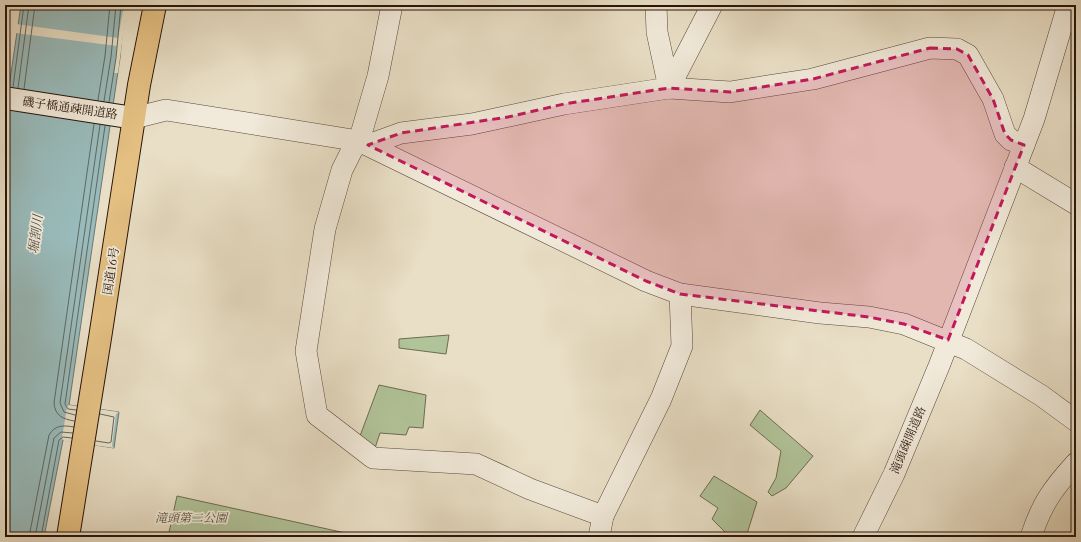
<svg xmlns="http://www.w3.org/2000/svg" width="1081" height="542" font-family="Cardo,'Noto Serif JP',serif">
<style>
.green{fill:#b1c399;stroke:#6c6c52}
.water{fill:#9bb;stroke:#6c7874}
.pier{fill:#e9dfc6}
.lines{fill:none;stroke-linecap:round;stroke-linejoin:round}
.shore{stroke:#606862;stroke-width:1}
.street-casing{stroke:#584739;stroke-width:22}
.secondary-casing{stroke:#28140a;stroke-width:24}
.highway-casing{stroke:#28140a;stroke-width:24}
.street{stroke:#f1eada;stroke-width:21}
.secondary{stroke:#f1eada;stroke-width:22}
.highway{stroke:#e4c083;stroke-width:22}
.marked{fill:#c2185b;fill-opacity:0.2;stroke:#c2185b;stroke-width:3;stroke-dasharray:8 5;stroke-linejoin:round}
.labels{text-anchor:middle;stroke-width:3.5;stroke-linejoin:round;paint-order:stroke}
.street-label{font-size:12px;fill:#28140a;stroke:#f1eada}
.park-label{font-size:12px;font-style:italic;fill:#58513c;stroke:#f1eada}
.water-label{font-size:13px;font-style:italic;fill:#504e48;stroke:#f1eada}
</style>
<rect width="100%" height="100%" fill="#e9dfc6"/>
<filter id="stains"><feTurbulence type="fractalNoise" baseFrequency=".005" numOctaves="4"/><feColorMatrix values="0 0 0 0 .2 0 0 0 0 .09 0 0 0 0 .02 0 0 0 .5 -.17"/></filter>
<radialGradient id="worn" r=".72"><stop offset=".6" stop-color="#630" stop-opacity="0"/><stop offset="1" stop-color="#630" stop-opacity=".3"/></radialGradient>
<!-- green -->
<g class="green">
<polygon points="449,335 446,354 399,348 399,339"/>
<polygon points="379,385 426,395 423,428 409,427 406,435 380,433 375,448 360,436"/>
<polygon points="760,410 813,456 786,488 772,496 768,492 776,478 781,451 750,425"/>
<polygon points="714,476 757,502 746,537 730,537 712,519 718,508 700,496"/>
<polygon points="177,496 350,534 349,537 168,537"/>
</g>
<!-- water -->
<polygon class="water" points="21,5 125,5 120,58 69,405 119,412 114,448 63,440 44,537 5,537 5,114"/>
<!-- pier -->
<g class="pier">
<polygon points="124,5 127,5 118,73 114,73 117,46 15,33 16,24 118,38"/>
<polygon points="69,405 119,412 116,414 112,446 114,448 64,441 62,438 67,407"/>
</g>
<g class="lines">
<!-- shore -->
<g class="shore">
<polyline points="13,87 24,5"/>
<polyline points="18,88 29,5"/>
<polyline points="24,89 35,5"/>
<polyline points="98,100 105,56 110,5"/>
<polyline points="104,101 111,57 116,5"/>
<polyline points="109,102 116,58 121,5"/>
<polyline points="76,410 68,409 65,404 105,126"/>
<polyline points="75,415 64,412 60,403 100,125"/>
<path d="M74,421C63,419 55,416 54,403L94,124"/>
<polyline points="96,441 109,443 111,442 114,417 100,414"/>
<path d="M29,537L49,435C55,425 63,425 74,427"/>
<polyline points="35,537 54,438 61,432 73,433"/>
<polyline points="41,537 59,440 63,437 72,438"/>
</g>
<defs>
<g id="street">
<polyline points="392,5 378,76 359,141 352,150 342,170 325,229 306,351 317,415 373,458 476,464 530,489 603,516"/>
<polyline points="656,5 657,32 669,88"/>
<polyline points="669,88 712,5"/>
<polyline points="134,118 166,110 359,141 646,281 680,294 820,313 869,317 904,324 966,349 1042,396 1076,421"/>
<polyline points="368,145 401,133 472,124 564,104 669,88 730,92 813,79 930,48 957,49 968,55 993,99 1005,134 1011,140 1024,145"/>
<polyline points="1015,167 1076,204"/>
<polyline points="599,537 603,516 661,399 682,346 680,294"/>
<polyline points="863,537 894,474 939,366 1034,119 1068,5"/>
<path d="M1031,537C1041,505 1053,488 1076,463"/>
</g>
<polyline id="secondary" points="5,98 134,118"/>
<polyline id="highway" points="68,537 100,338 139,85 155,5"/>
</defs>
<!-- street casing -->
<use href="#street" class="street-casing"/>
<!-- secondary casing -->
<use href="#secondary" class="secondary-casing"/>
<!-- highway casing -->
<use href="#highway" class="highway-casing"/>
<!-- street -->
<use href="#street" class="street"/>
<!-- secondary -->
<use href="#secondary" class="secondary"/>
<!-- highway -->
<use href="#highway" class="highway"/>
</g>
<!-- marked area -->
<path class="marked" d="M930,48L957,49L968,55L993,99L1005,134L1011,140L1024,145L948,340L904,324L869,317L680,294L646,281L368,145L401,133L508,117L564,104L669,88L730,92L813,79Z"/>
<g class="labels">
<!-- street labels -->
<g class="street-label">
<text transform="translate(70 108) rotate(8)" y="4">磯子橋通疎開道路</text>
<text transform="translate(111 271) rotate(-81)" y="4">国道16号</text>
<text transform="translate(908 440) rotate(-67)" y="4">滝頭疎開道路</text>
</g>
<!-- park labels -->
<g class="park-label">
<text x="191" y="522">滝頭第二公園</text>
</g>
<!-- water labels -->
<g class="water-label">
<text transform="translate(35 234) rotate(-83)" y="5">堀割川</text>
</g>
</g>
<!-- margin -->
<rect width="1081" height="542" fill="none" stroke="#e9dfc6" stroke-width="20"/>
<rect x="6" y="6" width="1069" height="530" fill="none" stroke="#28140a" stroke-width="2"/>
<rect x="10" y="10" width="1061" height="522" fill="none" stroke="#28140a"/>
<rect width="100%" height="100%" filter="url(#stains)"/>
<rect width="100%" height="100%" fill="url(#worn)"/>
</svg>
